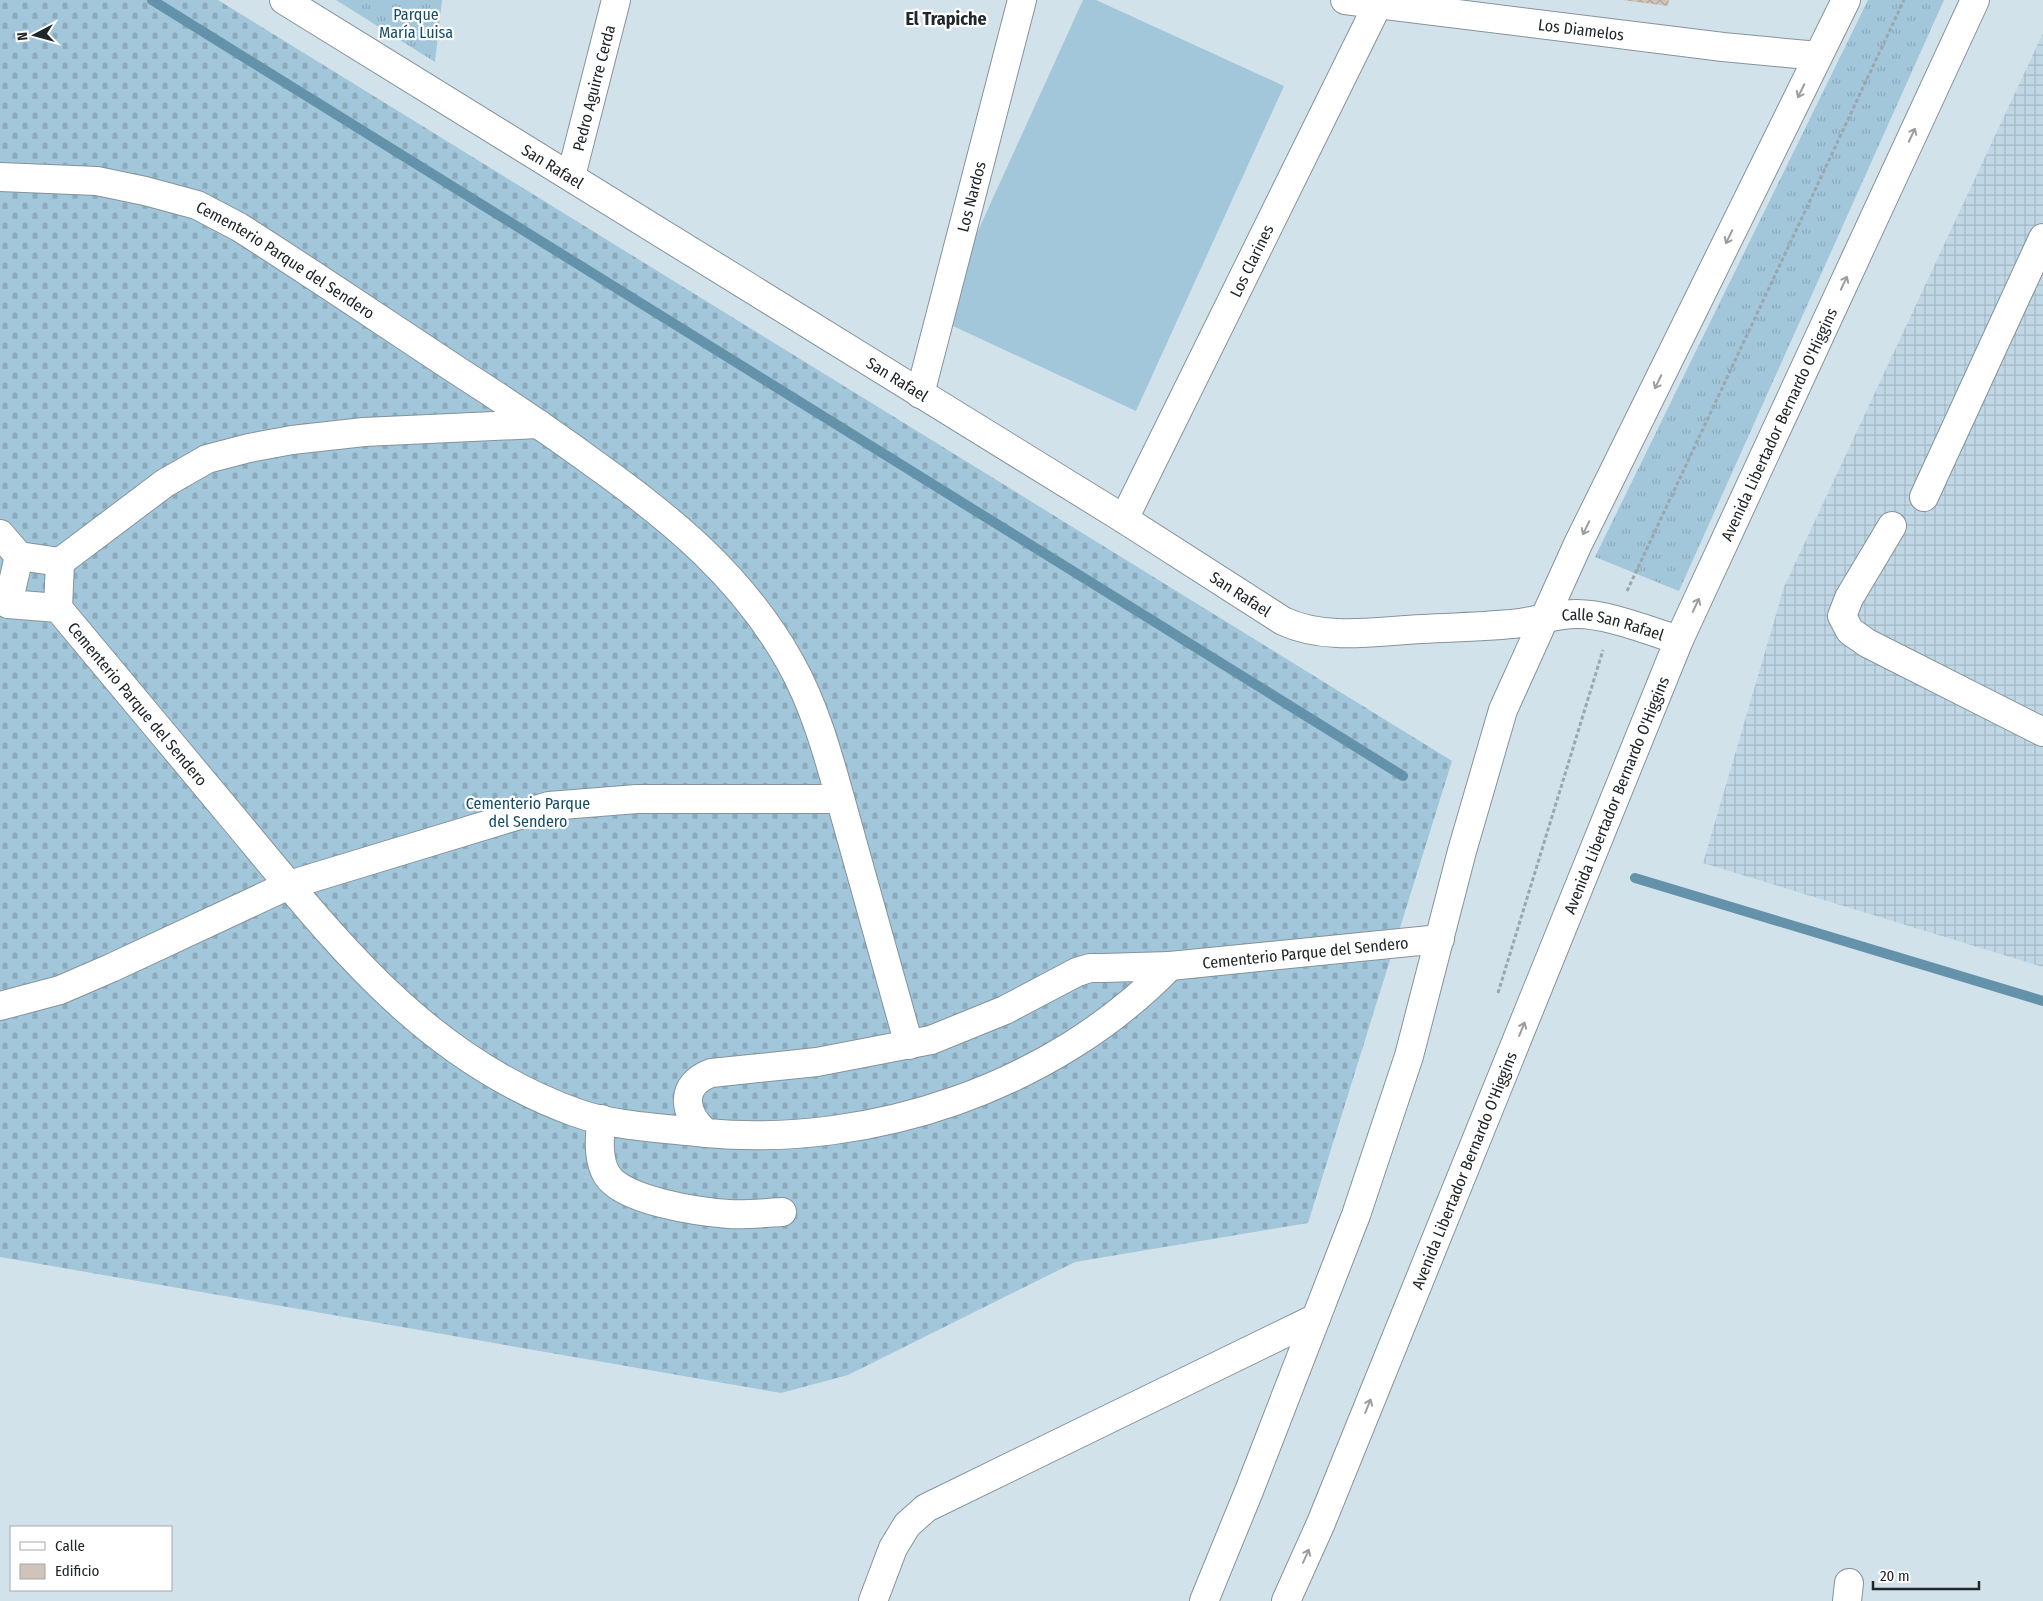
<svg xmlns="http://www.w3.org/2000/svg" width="2043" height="1601" font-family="'Fira Sans Condensed',sans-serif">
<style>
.industrial{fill:url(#industrial-grid)}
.grass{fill:url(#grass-tufts)}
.cemetery{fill:url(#cemetery-stones)}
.pitch{fill:#a2c6da}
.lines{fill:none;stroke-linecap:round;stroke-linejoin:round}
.stream{stroke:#6592ab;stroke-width:10}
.building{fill:url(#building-cross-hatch)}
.minor-casing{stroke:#84939c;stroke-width:30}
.major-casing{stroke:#84939c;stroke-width:30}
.path{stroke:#9aa7ae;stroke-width:3;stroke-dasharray:4 2.5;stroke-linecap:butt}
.minor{stroke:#fff;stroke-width:28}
.major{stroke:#fff;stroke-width:28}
.oneway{stroke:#9b9d9f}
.labels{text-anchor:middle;stroke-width:4.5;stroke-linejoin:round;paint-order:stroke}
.park-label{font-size:16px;fill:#124d67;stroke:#fff}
.street-label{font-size:16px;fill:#202629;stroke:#fff}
.neighbourhood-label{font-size:18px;font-weight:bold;fill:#202629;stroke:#fff}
</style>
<defs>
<pattern id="industrial-grid" width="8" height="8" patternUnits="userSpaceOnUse" patternTransform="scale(1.25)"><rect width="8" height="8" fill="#c0d7e5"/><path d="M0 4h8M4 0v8" fill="none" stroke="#a5b8c4"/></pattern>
<pattern id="grass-tufts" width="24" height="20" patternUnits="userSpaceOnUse" patternTransform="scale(1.25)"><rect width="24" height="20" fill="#a2c6da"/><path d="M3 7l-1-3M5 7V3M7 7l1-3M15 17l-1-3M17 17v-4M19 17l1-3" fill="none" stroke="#8baabb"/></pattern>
<pattern id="cemetery-stones" width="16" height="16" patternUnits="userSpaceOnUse" patternTransform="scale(1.25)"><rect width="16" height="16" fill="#a2c6da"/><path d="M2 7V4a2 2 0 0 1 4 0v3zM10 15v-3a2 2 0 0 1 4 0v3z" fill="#8baabb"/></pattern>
<pattern id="building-cross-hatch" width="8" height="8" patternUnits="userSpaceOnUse" patternTransform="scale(1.25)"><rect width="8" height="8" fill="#d0c3b8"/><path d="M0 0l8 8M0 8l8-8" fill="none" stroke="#b2a79e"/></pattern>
</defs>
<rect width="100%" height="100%" fill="#d2e2eb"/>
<!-- industrial -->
<polygon class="industrial" points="2043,33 2043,967 1703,863 1784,587"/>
<!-- grass -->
<g class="grass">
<polygon points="336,0 442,0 435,62"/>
<polygon points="1868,0 1944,0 1679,591 1595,557"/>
</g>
<!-- cemetery -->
<polygon class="cemetery" points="0,0 218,0 1452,761 1308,1223 1075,1262 848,1375 781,1393 0,1257"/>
<!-- pitch -->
<polygon class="pitch" points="1083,0 1096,0 1284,86 1136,411 938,319"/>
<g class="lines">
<!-- stream -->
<g class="stream">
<polyline points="152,0 1403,776"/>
<polyline points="1635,878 2043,1001"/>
</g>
</g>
<!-- building -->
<polygon class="building" points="1622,0 1669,0 1668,6"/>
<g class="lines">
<defs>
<g id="minor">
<path id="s1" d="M284,0L1124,519L1283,621C1326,641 1376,631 1422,629C1454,627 1488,627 1520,623C1539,620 1558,614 1577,614C1608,614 1649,631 1679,640"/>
<path id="s2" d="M1345,0L1723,47L1818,56"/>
<path id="s3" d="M571,176L616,0"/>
<path id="s4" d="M0,177L97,181L145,191L197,205L239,227C313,274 385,323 458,371C505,401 551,432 596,465C673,520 743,578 790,662C819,713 833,774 849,830C869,902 889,973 909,1045"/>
<path id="s5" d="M920,394L1022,0"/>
<path id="s6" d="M539,424L364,432L292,440L249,448L207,459L165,483L60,562L19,556L8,604L58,608C118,680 179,753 239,825C338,944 426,1059 577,1113C617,1127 664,1128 706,1133"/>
<polyline points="1924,497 2043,238"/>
<path id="s7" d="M1124,519L1378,4"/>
<polyline points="1892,526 1849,598 1842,616 1850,631 1867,643 2043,732"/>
<polyline points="0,534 19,556"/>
<polyline points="58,608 60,562"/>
<path d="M1170,966C1053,1087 872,1148 706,1133C683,1113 679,1085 711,1073L817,1062L931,1040L1005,1010L1077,972L1090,968H1103Z"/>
<path id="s8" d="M1170,966L1440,939"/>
<polyline points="0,1006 60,990 111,968 289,885 549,806 637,799 840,799"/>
<path d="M601,1119C600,1137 597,1159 607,1175C623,1201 700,1212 729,1214C746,1215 764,1213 782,1212"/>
<polyline points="873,1601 893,1548 907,1525 926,1508 1316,1318"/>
<polyline points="1847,1601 1849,1583"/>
</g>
<g id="major">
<polyline points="1204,1601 1249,1491 1356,1215 1409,1056 1462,851 1503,710 1578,544 1846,0"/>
<path id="s9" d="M1286,1601L1321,1523L1679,640L1975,0"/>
</g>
</defs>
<!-- minor casing -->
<use href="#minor" class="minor-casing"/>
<!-- major casing -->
<use href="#major" class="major-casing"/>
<!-- path -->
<g class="path">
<polyline points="1627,591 1904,0"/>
<polyline points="1498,993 1603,650"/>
</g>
<!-- minor -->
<use href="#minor" class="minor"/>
<!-- major -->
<use href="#major" class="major"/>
</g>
<!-- one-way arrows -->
<defs><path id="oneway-shaft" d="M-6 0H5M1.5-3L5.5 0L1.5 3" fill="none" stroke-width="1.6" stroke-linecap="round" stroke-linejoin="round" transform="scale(1.25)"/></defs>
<g class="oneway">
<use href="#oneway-shaft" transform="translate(1801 91) rotate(116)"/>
<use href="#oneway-shaft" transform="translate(1912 135) rotate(-65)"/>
<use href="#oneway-shaft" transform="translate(1729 237) rotate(116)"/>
<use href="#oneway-shaft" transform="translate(1844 283) rotate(-65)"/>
<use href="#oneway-shaft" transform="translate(1658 382) rotate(116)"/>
<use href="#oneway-shaft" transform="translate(1586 528) rotate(116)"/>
<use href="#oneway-shaft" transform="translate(1696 605) rotate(-65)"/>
<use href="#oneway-shaft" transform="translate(1522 1029) rotate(-68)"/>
<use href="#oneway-shaft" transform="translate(1368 1406) rotate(-68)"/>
<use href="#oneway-shaft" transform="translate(1306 1556) rotate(-66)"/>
</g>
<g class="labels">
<!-- park labels -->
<g class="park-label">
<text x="416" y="20">Parque<tspan x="416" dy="18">María Luisa</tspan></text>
<text x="528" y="809">Cementerio Parque<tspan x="528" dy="18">del Sendero</tspan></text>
</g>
<!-- street labels -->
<g class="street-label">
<text dy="6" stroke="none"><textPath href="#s2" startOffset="238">Los Diamelos</textPath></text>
<text dy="6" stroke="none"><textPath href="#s3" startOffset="91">Pedro Aguirre Cerda</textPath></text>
<text dy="6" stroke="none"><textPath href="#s1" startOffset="316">San Rafael</textPath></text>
<text dy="6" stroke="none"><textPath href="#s5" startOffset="204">Los Nardos</textPath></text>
<text dy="6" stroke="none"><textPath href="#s4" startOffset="304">Cementerio Parque del Sendero</textPath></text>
<text dy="6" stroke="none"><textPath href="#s7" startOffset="288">Los Clarines</textPath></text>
<text dy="6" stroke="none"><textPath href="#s1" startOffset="721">San Rafael</textPath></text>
<text dy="6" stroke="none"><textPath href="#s9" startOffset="1276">Avenida Libertador Bernardo O'Higgins</textPath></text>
<text dy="6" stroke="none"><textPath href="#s1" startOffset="1126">San Rafael</textPath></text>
<text dy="6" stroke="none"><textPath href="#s1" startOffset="1510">Calle San Rafael</textPath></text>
<text dy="6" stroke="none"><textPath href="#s6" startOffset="780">Cementerio Parque del Sendero</textPath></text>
<text dy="6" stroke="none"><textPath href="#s9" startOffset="871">Avenida Libertador Bernardo O'Higgins</textPath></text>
<text dy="6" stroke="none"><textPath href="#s8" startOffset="136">Cementerio Parque del Sendero</textPath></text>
<text dy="6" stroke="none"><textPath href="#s9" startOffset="466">Avenida Libertador Bernardo O'Higgins</textPath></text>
</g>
<!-- neighbourhood labels -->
<g class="neighbourhood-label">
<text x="946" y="25">El Trapiche</text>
</g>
</g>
<!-- legend -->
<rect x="10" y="1526" width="162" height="65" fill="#ffffff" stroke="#a6a8a9"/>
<rect x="20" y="1542" width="25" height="8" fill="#ffffff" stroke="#a6a8a9"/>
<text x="55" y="1551" font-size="15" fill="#202629">Calle</text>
<rect x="20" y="1564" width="25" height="15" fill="#d0c3b8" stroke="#a6a8a9"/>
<text x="55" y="1576" font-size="15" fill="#202629">Edificio</text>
<!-- north arrow -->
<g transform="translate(35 35) rotate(264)" stroke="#ffffff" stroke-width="4" paint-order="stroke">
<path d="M0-4L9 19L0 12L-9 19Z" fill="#202629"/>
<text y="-8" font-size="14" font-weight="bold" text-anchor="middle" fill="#202629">N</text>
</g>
<!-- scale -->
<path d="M1873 1581v8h106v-8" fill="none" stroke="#202629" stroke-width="2.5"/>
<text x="1880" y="1581" font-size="15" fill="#202629" stroke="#ffffff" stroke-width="4" paint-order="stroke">20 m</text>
</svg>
